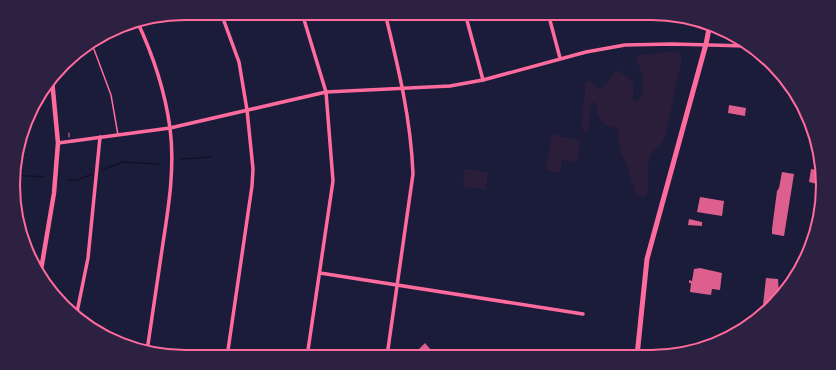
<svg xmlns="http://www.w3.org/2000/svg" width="836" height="370" font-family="'IBM Plex Serif',serif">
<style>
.green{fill:#2a1e3b}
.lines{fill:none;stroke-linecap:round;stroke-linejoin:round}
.stream{stroke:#12122b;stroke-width:1.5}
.building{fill:#dd5f8e}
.path{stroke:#ff6b9d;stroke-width:1}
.service{stroke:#ff6b9d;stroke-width:1.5}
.minor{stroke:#ff6b9d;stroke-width:3.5}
.secondary{stroke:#ff6b9d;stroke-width:4.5}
.primary{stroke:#ff6b9d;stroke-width:5}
.rim{fill:none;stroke:#ff6b9d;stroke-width:2}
</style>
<rect width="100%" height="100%" fill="#1b1b3a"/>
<!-- green -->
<g class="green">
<path d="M676,51L681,54V62L665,138C661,146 654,148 651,154C645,168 652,185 645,198L637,197L626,164L620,150L618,131L616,128L605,125L598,117L595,101L591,105L588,132L586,134L581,127L585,90V83L589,81L598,89L605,85L616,70C623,72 626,78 633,81V100L637,102C643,95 645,80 641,71C639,65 636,63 636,56Z"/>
<polygon points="552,134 580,141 577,163 562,160 560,173 545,170"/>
<polygon points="464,169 488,172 486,190 463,187"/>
</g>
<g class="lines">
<!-- stream -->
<g class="stream">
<polyline points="181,159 211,157"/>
<polyline points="101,170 123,162 159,164"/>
<polyline points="16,175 44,177"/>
<polyline points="67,180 77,180 92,174"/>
</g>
</g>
<!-- building -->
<g class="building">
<polygon points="729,105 746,108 745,116 728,113"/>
<polygon points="811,169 822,171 821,185 809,182"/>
<polygon points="782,172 794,174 784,236 772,234 772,229 777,191 779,188"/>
<polygon points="700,197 724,201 722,216 697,212"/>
<polygon points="689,219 702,222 702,226 688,225"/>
<polygon points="700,268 722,273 720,290 712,289 711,295 690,292 691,283 689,283 689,280 692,281 694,269"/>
<polygon points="766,278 778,279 779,293 776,300 762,314"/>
<polygon points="425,343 436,356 419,356 416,352"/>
<polygon points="474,350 481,356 466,356"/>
</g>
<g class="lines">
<!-- path -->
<polyline class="path" points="69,137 69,133"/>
<!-- service -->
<polyline class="service" points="92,44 111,95 118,135"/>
<!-- minor -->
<g class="minor">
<polyline points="221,13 239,62 247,110 253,169 252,186 227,357"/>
<polyline points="302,13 326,92 333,181 307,357"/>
<path d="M385,13C398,66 411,119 413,174L387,356"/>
<polyline points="465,13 483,80"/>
<polyline points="548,13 560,58"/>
<path d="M137,21C153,55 165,91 170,128C175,166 169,205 163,243C158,279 152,315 147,351"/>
<polyline points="58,143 170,128 326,92 450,86 483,80 586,52 625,45 672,44 747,46"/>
<polyline points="320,273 583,314"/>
<polyline points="76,317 88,258 100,137"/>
</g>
<!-- secondary -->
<polyline class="secondary" points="40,276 54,193 58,143 52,80"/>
<!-- primary -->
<polyline class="primary" points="637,356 647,259 706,44 710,24"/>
</g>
<!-- crop -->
<path d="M0 0H836V370H0ZM185 20H651A165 165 0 0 1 816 185V185A165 165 0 0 1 651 350H185A165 165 0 0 1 20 185V185A165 165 0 0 1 185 20Z" fill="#2d2142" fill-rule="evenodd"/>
<path class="rim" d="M185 20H651A165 165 0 0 1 816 185V185A165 165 0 0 1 651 350H185A165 165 0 0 1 20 185V185A165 165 0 0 1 185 20Z"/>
</svg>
